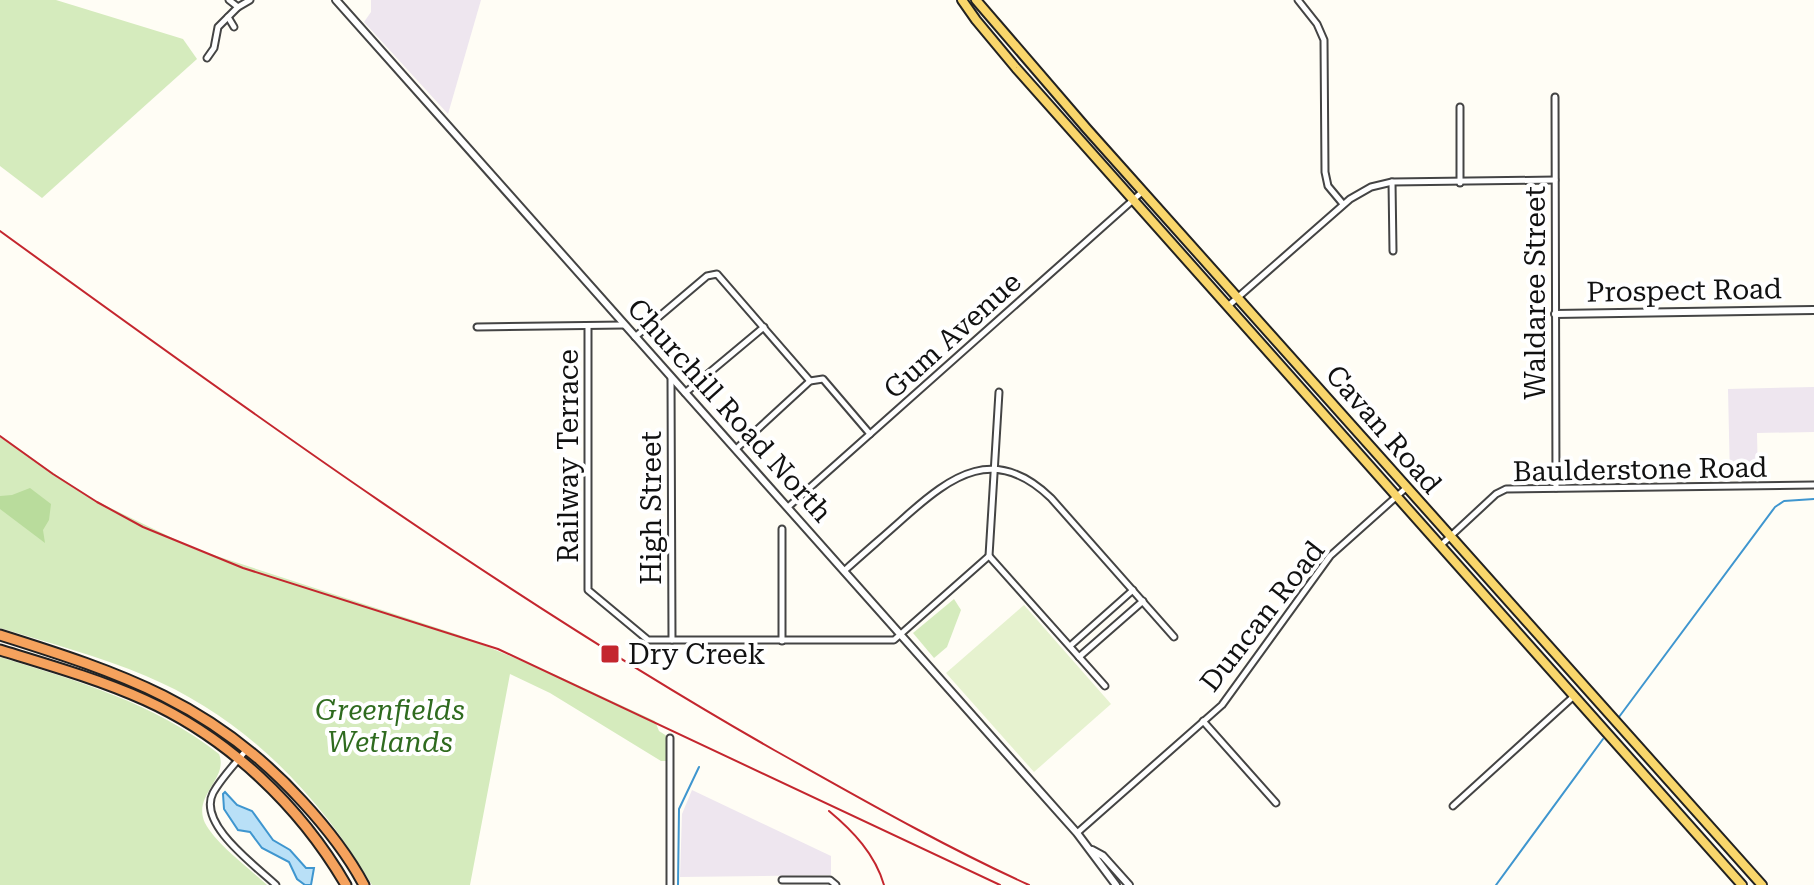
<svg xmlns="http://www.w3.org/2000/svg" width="1814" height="885" font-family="'Roboto Serif',serif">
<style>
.industrial{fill:#eee6ef}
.green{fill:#d5ebbd}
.forest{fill:#b9dc9c}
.pitch{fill:#e6f2cf}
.water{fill:#b9e0f7;stroke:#3f96cf;stroke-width:2}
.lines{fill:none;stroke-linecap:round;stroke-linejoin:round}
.stream{stroke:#3f96cf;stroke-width:2}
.minor-casing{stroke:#444;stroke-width:9}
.tertiary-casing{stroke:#444;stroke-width:10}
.primary-casing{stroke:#222;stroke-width:12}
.motorway-casing{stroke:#222;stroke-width:13}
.minor{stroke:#fff;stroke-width:5}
.tertiary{stroke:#fff;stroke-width:6}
.primary{stroke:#f9d66b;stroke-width:8}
.motorway{stroke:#f5a25d;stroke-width:9}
.rail{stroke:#c4262e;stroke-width:2}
.poi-dot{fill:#c4262e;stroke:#fff;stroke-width:3}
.labels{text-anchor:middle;stroke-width:8;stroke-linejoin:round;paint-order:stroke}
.street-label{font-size:28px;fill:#111;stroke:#fff}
.poi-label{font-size:28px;fill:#111;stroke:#fff;text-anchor:start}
.park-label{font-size:28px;font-style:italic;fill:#2f6b1f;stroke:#fff}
</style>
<rect width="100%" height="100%" fill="#fffdf5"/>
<!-- industrial -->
<g class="industrial">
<polygon points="371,0 481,0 448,114 364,22 371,12"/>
<polygon points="1814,387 1814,432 1757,433 1758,479 1730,479 1728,389"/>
<polygon points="692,790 831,856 831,875 680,877 682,814"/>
</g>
<!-- green -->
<g class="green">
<polygon points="0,0 56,0 183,39 197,59 42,198 0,166"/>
<path d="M0,437L92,499L195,549L459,635L556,675L655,721L659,731L670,738L671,761H661L550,693L510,674L470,885H372C319,794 244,717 146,676C99,656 49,643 0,628Z"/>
<polygon points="954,599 961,610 947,647 934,658 913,633"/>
<path d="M0,657C77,681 155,703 219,754C229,779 192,795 205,823C216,844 249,868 267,885H0Z"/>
</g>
<!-- forest -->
<polygon class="forest" points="30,488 51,504 49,520 43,530 45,543 0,509 0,496 12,495"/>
<!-- pitch -->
<polygon class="pitch" points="1024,605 1111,704 1034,772 946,673"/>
<!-- water -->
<polygon class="water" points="225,792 237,805 252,811 273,840 290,850 306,868 314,868 311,885 305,885 297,879 289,862 262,848 250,832 238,830 224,809 223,794"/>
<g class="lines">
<!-- stream -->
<g class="stream">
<polyline points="1619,717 1775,507 1784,501 1814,499"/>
<polyline points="678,885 679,809 699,767"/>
<polyline points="1496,885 1603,739"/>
</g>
<defs>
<g id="minor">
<polyline points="229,0 238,7 250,0"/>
<polyline points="1298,0 1317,24 1324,40 1325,172 1328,186 1343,204"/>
<polyline points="228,17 234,27"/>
<polyline points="207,58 214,48 218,27 238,7"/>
<polyline points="1555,97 1556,488"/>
<polyline points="1392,182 1393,251"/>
<polyline points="1460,183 1460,107"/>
<polyline points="1228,306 1350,199 1371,187 1392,182 1555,180"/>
<polyline points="588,326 588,590 648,640 894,640 989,556 1105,686"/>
<polyline points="477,327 624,325"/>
<polyline points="635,337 707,276 717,274 810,381"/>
<polyline points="671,377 672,640"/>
<polyline points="685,393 764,327"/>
<polyline points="736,449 810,381 823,379 870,434"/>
<polyline points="788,507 1142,192"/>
<polyline points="782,529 782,641"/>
<polyline points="1440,546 1496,494 1506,489 1814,485"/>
<polyline points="989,556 999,392"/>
<path d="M844,571C864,553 885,535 905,517C952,475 995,444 1051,498L1174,637"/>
<polyline points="1070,646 1133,590"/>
<polyline points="1079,657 1143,601"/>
<polyline points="1203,721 1276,803"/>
<path d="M247,749C236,763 221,778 213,793C197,824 256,866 276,885"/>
<polyline points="1453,806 1574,696"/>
<polyline points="1077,833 1222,705 1330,556 1406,488"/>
<polyline points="782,880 830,880 836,885"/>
<polyline points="670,885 670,738"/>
</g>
<g id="tertiary">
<polyline points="336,0 1077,833 1116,885"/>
<polyline points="1555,314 1814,310"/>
<polyline points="1092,850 1103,856 1129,885"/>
</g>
<g id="primary">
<polyline points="962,0 976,20 1016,68 1742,885"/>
<polyline points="976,0 1087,129 1762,885"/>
</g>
<g id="motorway">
<path d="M0,635C121,673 214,704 302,801C326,827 348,855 364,885"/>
<path d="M0,650C49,665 98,679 145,700C229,738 300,806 346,885"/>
</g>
</defs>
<!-- minor casing -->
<use href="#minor" class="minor-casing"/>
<!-- tertiary casing -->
<use href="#tertiary" class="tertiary-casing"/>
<!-- primary casing -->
<use href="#primary" class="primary-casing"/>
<!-- motorway casing -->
<use href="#motorway" class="motorway-casing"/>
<!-- minor -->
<use href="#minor" class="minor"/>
<!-- tertiary -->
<use href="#tertiary" class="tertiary"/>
<!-- primary -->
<use href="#primary" class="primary"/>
<!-- motorway -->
<use href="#motorway" class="motorway"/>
<!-- rail -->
<g class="rail">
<path d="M0,231C252,414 504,596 774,750C858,797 941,845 1029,885"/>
<polyline points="0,436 53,474 97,502 143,527 243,568 498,649 1000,885"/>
<path d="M829,811C853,831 875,854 884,885"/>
</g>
</g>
<!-- markers -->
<rect class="poi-dot" x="600" y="644" width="20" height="20" rx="4"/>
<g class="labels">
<!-- street labels -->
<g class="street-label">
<text transform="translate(1684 290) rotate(-1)" y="10">Prospect Road</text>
<text transform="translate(1535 293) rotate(-90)" y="10">Waldaree Street</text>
<text transform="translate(952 335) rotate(-42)" y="10">Gum Avenue</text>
<text transform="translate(730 410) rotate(48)" y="10">Churchill Road North</text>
<text transform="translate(1384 429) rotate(49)" y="10">Cavan Road</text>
<text transform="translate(568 456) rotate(-90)" y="10">Railway Terrace</text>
<text transform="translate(1640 469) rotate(-1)" y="10">Baulderstone Road</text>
<text transform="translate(651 508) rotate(-90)" y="10">High Street</text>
<text transform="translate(1262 616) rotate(-52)" y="10">Duncan Road</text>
</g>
<!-- poi labels -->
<g class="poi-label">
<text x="628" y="664">Dry Creek</text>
</g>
<!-- park labels -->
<g class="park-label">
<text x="390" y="720">Greenfields<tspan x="390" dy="32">Wetlands</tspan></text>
</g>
</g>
</svg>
